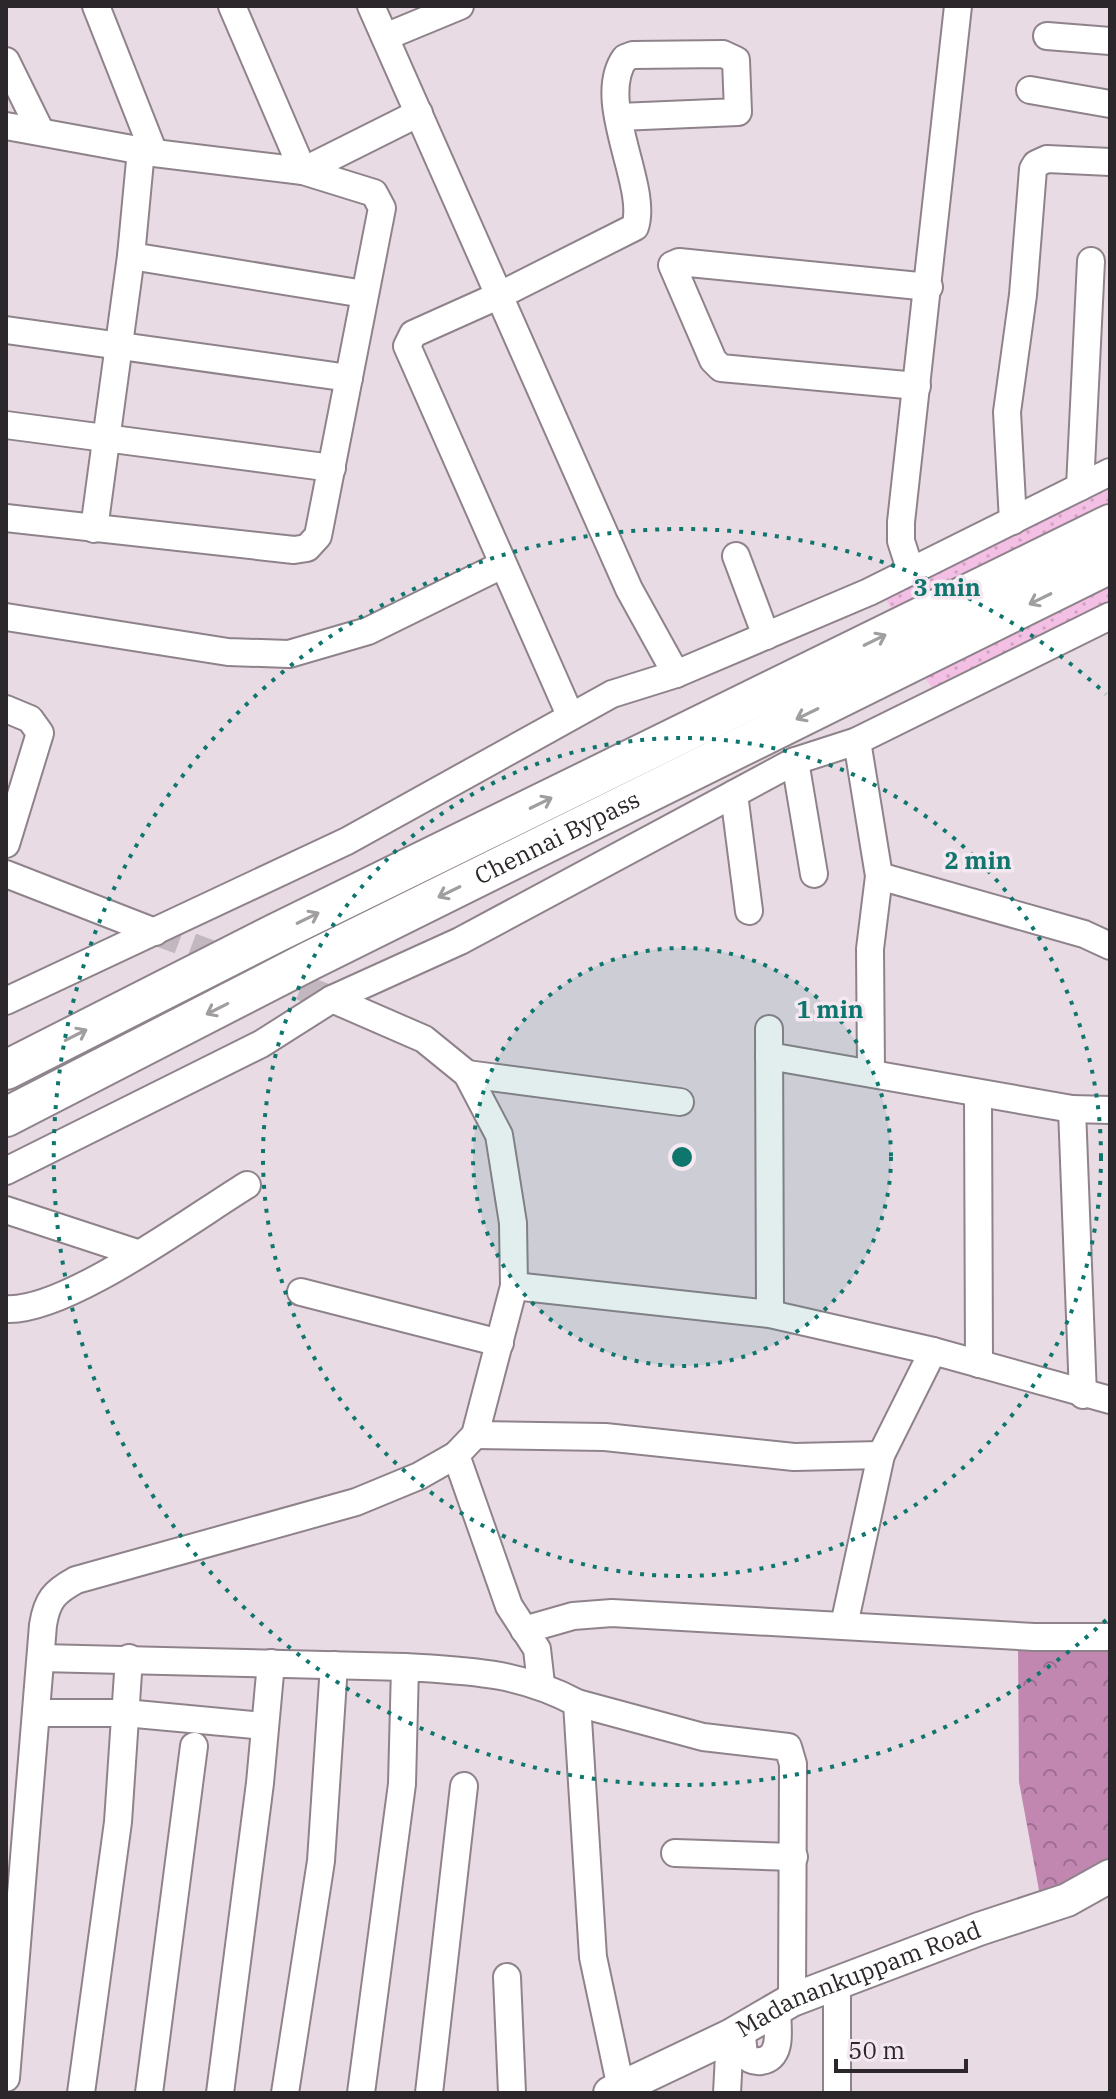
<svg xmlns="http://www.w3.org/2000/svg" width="1116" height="2099" font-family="'IBM Plex Serif',serif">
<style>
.green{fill:url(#green-dots)}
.forest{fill:url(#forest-crowns)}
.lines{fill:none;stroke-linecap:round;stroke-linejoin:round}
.minor-tunnel{stroke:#c2b7bf;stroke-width:26;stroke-dasharray:26 13;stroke-linecap:butt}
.minor-casing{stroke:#8f838b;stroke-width:30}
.major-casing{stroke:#8f838b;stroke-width:36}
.highway-casing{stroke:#8f838b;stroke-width:42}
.minor{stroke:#fff;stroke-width:26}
.major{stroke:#fff;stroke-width:32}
.highway{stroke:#fff;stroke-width:38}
.oneway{stroke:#a09e9f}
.ring{fill:none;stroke:#0f766e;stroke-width:4;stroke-dasharray:4 8}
.labels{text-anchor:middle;stroke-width:7;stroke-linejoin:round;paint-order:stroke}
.street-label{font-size:24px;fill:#2c272a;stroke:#f5e8f1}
.centre{fill:#0f766e;stroke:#f5e8f1;stroke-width:4}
.ring-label{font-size:24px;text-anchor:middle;font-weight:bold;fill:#0f766e;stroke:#f5e8f1;stroke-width:7;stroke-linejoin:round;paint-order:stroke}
</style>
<defs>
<pattern id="green-dots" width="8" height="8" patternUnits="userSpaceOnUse" patternTransform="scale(2)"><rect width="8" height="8" fill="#f4bfe4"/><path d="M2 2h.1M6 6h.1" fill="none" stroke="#d1a4c4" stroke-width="1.8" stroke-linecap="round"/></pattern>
<pattern id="forest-crowns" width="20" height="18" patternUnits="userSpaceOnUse" patternTransform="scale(2)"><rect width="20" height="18" fill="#c287b1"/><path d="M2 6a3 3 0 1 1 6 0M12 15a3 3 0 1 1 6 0" fill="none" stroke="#9e6e90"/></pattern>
</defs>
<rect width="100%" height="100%" fill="#e8dbe4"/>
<!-- green -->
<g class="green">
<polygon points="1110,484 1110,514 896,617 884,596"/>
<polygon points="1110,576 1110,604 935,692 920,671"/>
</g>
<!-- forest -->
<polygon class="forest" points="1018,1641 1110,1644 1110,1862 1041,1901 1019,1782"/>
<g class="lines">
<!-- minor-tunnel -->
<polyline class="minor-tunnel" points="155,932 332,999"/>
<defs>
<g id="minor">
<polyline points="96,6 154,153"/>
<polyline points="371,6 629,589 676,674"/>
<polyline points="1047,36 1110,41"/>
<polyline points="385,37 460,6"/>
<polyline points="6,61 40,130"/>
<polyline points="1030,90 1110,104"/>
<polyline points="6,126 154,153 303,171 419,113"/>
<polyline points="131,256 364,294"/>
<polyline points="6,330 349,378"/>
<polyline points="917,386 721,368 713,360 672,265 679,262 929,287"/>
<polyline points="6,425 332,468"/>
<polyline points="1080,487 1091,261"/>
<polyline points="6,518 294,550 307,548 318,536 382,208 374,193 303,171 232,6"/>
<polyline points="1013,521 1007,412 1023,295 1033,169 1036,164 1047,159 1110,162"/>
<polyline points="94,529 131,256 141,150"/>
<polyline points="736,556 766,636"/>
<polyline points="910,569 901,541 901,522 958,6"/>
<polyline points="6,617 228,652 289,654 368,631 502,565"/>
<polyline points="6,709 30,719 40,733 6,844"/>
<path d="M570,715L407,346L413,334L500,295L635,227C649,186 594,101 625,58L633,55L723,54L736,60L738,112L619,117"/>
<polyline points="857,741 879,876 870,949 871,1071"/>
<polyline points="795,761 814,874"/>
<polyline points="734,794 749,911"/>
<polyline points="6,874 155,932"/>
<polyline points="879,876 1084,934 1110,946"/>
<polyline points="6,1001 347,841 612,694 676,674 869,592 1110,472"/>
<polyline points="769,1029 770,1314"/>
<polyline points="769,1056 1072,1109 1083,1395"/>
<polyline points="467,1074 680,1102"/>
<polyline points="978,1094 979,1364"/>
<polyline points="1072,1109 1110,1110"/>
<polyline points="6,1171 261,1044 332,999 460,941 795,761 857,741 1110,616"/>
<polyline points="6,1210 137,1253"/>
<polyline points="514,1286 770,1314 933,1351 1110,1400"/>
<polyline points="301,1292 500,1343"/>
<path d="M6,1309C65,1313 193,1218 247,1185"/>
<polyline points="475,1435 605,1437 794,1457 881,1455"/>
<polyline points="456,1455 509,1606 537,1649 541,1684"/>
<polyline points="844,1625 881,1455 933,1351"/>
<polyline points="524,1630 573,1616 612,1613 1034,1637 1110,1637"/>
<polyline points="41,1658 405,1667"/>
<polyline points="577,1703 703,1737 788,1747 793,1764 792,2000"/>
<polyline points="36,1713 125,1713 264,1726"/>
<polyline points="675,1853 794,1857"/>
<polyline points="507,1977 512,2093"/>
<polyline points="837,1982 837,2093"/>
<path d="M741,2029L744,2054C749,2060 753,2062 761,2061C784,2057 777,2027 777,2010"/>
<path d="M6,2078L43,1625C47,1600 54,1592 76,1580L356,1502L419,1476L456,1455L475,1435L514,1286L513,1223L499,1135L467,1074L424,1039L332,999"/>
<polyline points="81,2093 118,1822 129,1658"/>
<polyline points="149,2093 194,1746"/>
<polyline points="220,2093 260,1783 271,1663"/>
<polyline points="285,2093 321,1861 334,1665"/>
<path d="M361,2093L402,1784L405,1667C470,1671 519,1672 577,1703L593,1957L622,2093"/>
<polyline points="429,2093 464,1786"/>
<polyline points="727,2093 730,2036"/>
</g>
<g id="major">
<path id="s1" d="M610,2093L730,2036L792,2000L979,1929L1067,1900L1110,1876"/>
</g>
<g id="highway">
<polyline points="6,1070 276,933 1110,524"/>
<path id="s2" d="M6,1117L309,961L1110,564"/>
</g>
</defs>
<!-- minor casing -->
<use href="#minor" class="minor-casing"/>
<!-- major casing -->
<use href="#major" class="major-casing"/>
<!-- highway casing -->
<use href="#highway" class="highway-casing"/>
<!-- minor -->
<use href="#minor" class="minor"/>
<!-- major -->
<use href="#major" class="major"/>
<!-- highway -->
<use href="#highway" class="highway"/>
</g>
<!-- one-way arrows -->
<defs><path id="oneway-shaft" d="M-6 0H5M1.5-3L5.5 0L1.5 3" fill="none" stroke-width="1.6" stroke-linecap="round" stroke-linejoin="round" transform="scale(2)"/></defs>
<g class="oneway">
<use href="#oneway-shaft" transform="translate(1040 599) rotate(154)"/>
<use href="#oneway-shaft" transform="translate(875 640) rotate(-26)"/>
<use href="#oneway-shaft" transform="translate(807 714) rotate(154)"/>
<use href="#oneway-shaft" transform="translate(541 803) rotate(-26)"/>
<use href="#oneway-shaft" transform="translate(449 892) rotate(154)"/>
<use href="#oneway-shaft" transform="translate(308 918) rotate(-26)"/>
<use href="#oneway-shaft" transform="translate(217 1009) rotate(153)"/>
<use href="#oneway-shaft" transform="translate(76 1035) rotate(-27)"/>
</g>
<!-- distance rings -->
<circle cx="682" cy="1157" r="209" fill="#0f766e" fill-opacity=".12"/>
<g class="ring">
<circle cx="682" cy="1157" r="209"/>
<circle cx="682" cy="1157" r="419"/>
<path d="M1106 1620A628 628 0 1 1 1106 694"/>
</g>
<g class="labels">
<!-- street labels -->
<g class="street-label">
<text dy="8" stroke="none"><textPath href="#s2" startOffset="618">Chennai Bypass</textPath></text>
<text dy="8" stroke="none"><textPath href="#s1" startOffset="274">Madanankuppam Road</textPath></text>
</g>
</g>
<circle cx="682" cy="1157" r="12" class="centre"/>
<g class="ring-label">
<text x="947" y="596">3 min</text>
<text x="978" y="869">2 min</text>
<text x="830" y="1018">1 min</text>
</g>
<!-- border -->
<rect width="1116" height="2099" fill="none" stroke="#2c272a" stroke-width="16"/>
<!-- scale -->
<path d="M836 2059v12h130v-12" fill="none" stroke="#2c272a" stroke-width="4"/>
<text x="848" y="2059" font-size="24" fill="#2c272a" stroke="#f5e8f1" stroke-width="6" paint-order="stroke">50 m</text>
</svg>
